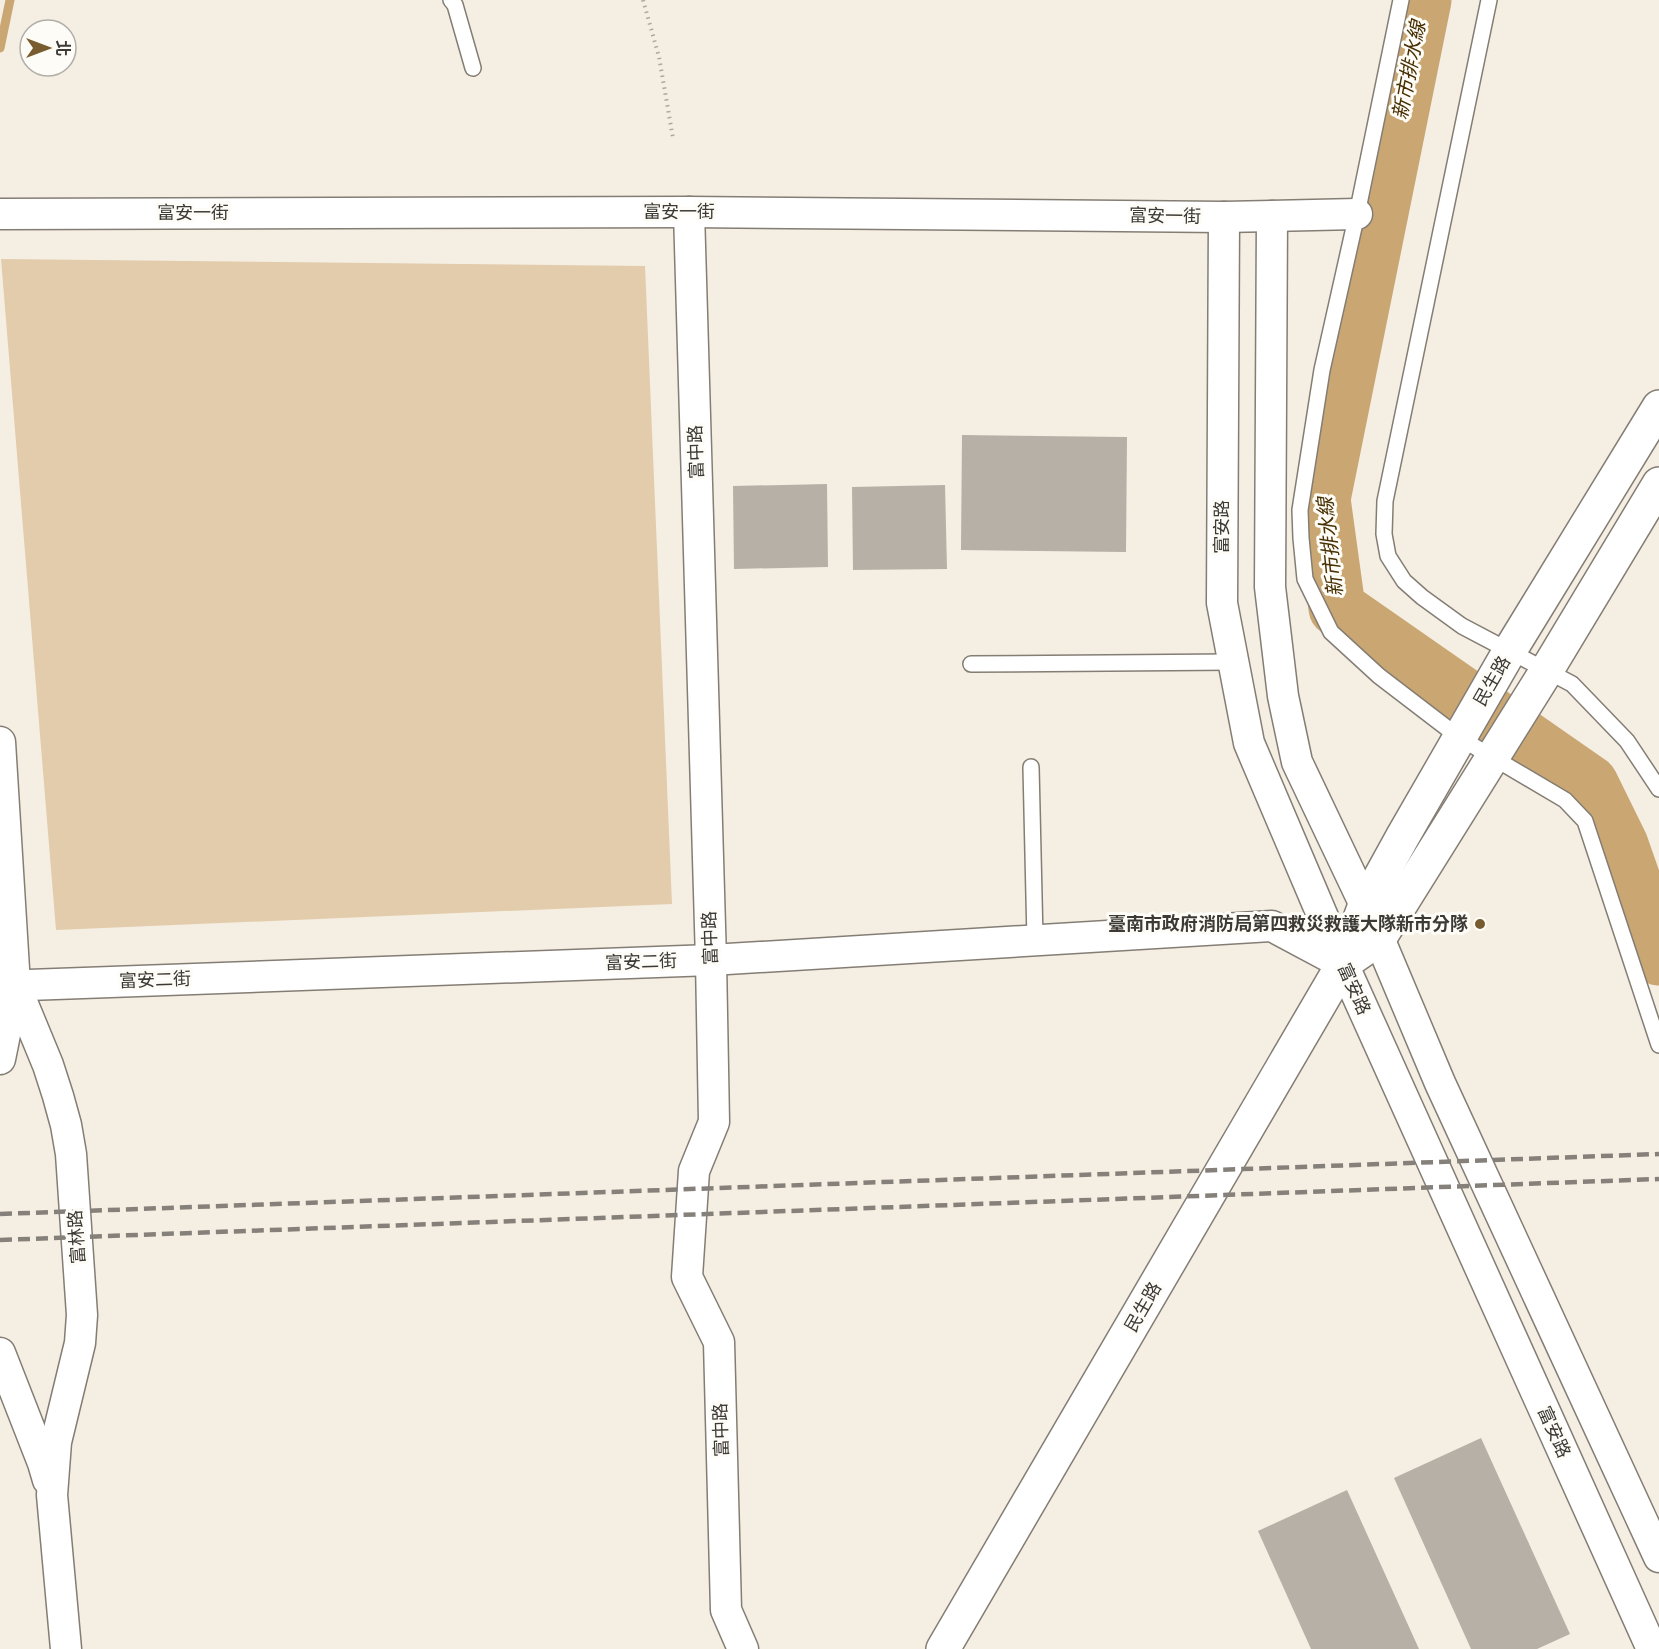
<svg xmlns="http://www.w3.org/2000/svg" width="1659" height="1649" font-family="'Archivo Narrow','Noto Sans TC',sans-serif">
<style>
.green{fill:#e2ccab}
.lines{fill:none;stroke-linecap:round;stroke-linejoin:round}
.stream{stroke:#caa772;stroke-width:9}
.river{stroke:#caa772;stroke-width:57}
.building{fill:#b7b0a6}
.service-casing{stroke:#847d74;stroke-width:18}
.minor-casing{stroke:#847d74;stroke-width:33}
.tertiary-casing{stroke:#847d74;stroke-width:36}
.path{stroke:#aea9a0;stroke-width:4;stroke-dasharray:1.5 4.5;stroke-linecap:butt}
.service{stroke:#fff;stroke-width:15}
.minor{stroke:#fff;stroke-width:30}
.tertiary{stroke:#fff;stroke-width:33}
.rail{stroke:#85817a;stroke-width:4.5;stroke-dasharray:12 6;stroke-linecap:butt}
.poi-dot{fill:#785c2f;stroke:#fefcf7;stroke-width:2}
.labels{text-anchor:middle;stroke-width:6;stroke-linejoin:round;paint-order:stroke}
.street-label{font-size:18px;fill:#3d3a36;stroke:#fefcf7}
.poi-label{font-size:18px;font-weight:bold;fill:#3d3a36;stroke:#fefcf7;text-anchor:end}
.water-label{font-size:20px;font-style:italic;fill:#483003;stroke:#fefcf7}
</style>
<rect width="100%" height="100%" fill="#f5eee3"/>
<!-- green -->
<polygon class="green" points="1,259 645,266 672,904 56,930"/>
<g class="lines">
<!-- stream -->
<polyline class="stream" points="0,48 10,0"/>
<!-- river -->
<polyline class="river" points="1423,0 1322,499 1337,608 1590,784 1620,845 1659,957"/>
</g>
<!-- building -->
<g class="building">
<polygon points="962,435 1127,437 1126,552 961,550"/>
<polygon points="827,484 828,567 734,569 733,486"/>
<polygon points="945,485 947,569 853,570 852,487"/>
<polygon points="1481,1438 1570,1634 1537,1649 1471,1649 1394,1478"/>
<polygon points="1347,1490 1419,1649 1311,1649 1258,1531"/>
</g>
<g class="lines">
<defs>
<g id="service">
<polyline points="451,0 455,5 473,68"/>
<polyline points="1401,0 1357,214 1322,370 1300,510 1301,538 1305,579 1331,632 1379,676 1460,738 1565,800 1585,821 1659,1045"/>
<polyline points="1489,0 1385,501 1384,534 1388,556 1404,581 1422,597 1462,626 1572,684 1627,741 1659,789"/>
<polyline points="971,664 1233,662"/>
<polyline points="1031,767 1035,940"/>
</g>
<g id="minor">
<polyline points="689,212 711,960 714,1122 694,1171 687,1277 719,1342 726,1610 743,1649"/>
<polyline points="0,214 689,212 1224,217 1357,214"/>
<polyline points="1272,216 1270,587 1283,696 1297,762 1365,905 1440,1083 1659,1557"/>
<polyline points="1224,217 1222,603 1249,743 1343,964 1652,1649"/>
<polyline points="0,742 15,985 0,1059"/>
<polyline points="15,985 48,1065 58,1096 66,1125 71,1154 82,1315 80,1343 56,1442 52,1495 66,1649"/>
<polyline points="0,986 711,960 1272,926 1343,964"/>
<polyline points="0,1353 43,1463 48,1480"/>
</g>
<g id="tertiary">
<polyline points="1343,964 1379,939 1547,670 1659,484"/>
<polyline points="943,1649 1343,964 1365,905 1403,836 1509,652 1659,407"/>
</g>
</defs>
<!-- service casing -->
<use href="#service" class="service-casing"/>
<!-- minor casing -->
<use href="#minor" class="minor-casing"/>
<!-- tertiary casing -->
<use href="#tertiary" class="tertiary-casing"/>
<!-- path -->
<polyline class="path" points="643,0 659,57 673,138"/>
<!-- service -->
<use href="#service" class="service"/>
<!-- minor -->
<use href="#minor" class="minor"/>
<!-- tertiary -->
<use href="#tertiary" class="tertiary"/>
<!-- rail -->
<g class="rail">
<polyline points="0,1214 1659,1154"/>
<polyline points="0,1240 1659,1179"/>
</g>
</g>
<!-- markers -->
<circle class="poi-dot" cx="1480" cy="924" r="6"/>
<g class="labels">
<!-- street labels -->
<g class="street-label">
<text x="679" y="218">富安一街</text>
<text x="193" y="219">富安一街</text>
<text transform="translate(1165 216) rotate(1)" y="6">富安一街</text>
<text transform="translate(696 452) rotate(-92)" y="6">富中路</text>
<text transform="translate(1222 527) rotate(-90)" y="6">富安路</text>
<text transform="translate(1492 681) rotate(-60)" y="6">民生路</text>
<text transform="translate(710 938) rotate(-92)" y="6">富中路</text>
<text transform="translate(641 962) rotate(-2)" y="6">富安二街</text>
<text transform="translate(155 980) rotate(-2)" y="6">富安二街</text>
<text transform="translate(1354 989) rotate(66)" y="6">富安路</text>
<text transform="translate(77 1237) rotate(-94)" y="6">富林路</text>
<text transform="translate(1143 1307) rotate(-60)" y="6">民生路</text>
<text transform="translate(721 1430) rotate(-92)" y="6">富中路</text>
<text transform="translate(1554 1432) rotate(66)" y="6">富安路</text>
</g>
<!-- poi labels -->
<g class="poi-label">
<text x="1468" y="930">臺南市政府消防局第四救災救護大隊新市分隊</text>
</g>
<!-- water labels -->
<g class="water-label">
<text transform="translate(1409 70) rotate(-79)" y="7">新市排水線</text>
<text transform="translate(1330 547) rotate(-96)" y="7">新市排水線</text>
</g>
</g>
<!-- north arrow -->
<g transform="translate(48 48) rotate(90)"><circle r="28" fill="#fefcf7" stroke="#b1aeaa" stroke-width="1.5"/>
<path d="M0-4.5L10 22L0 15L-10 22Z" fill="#785c2f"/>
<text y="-9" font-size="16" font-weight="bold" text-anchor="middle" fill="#3d3a36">北</text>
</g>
</svg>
